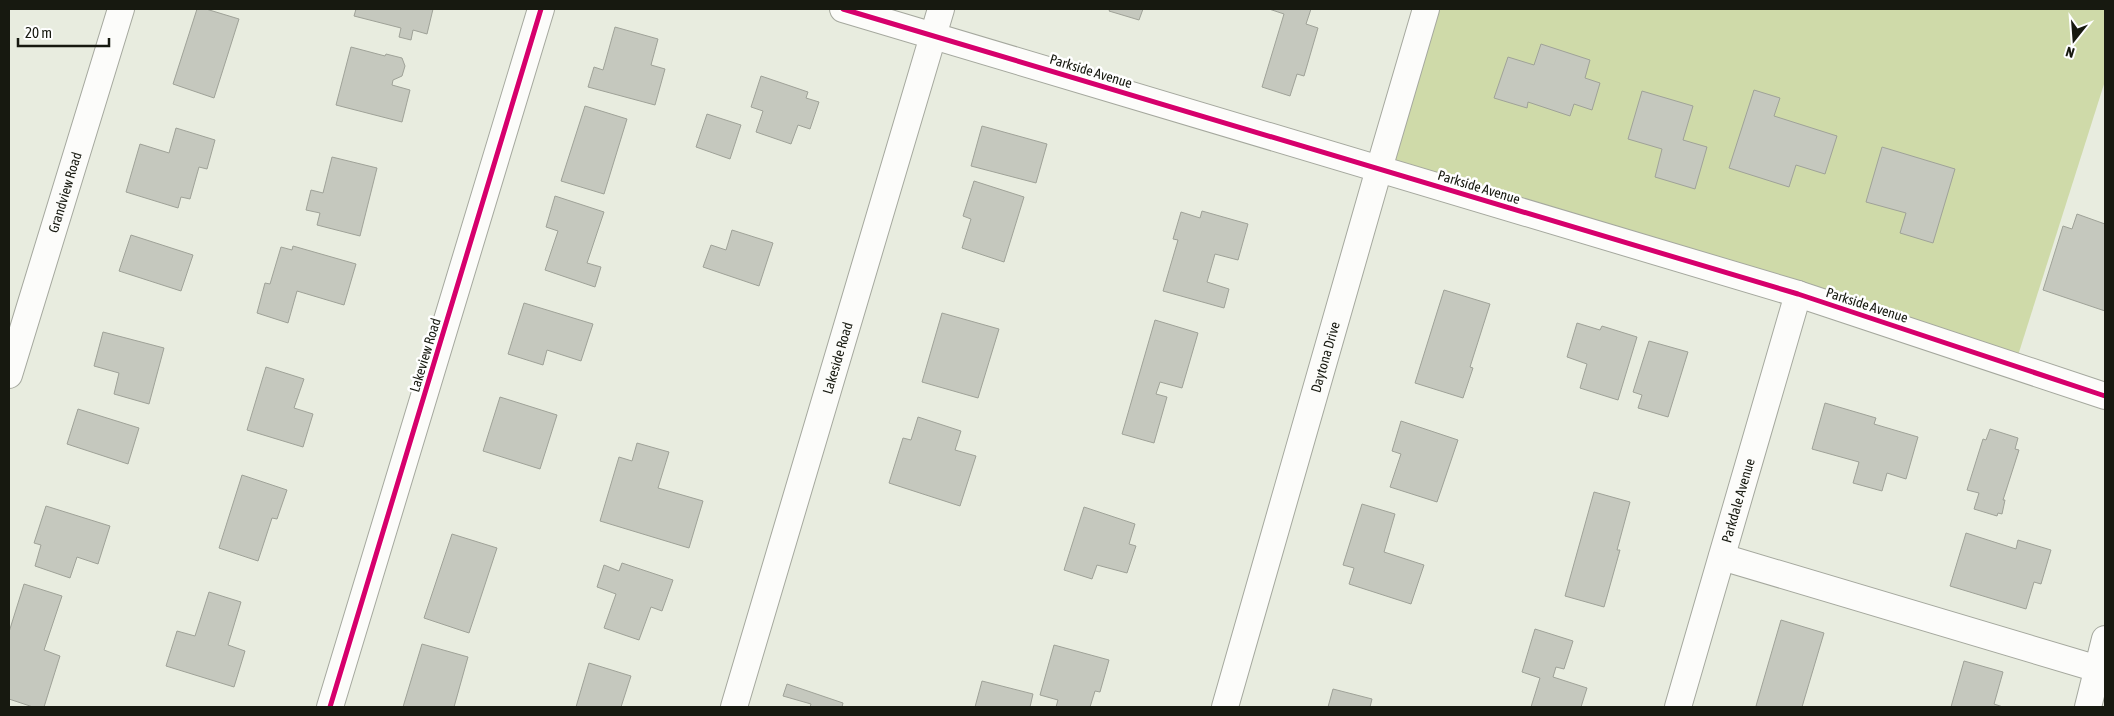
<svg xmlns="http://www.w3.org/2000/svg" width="2114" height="716" font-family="'Asap Condensed',sans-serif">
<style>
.green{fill:#cfdaa9}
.building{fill:#c5c8be;stroke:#9fa298}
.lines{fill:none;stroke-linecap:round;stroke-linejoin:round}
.minor-casing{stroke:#a5a89e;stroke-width:28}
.minor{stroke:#fcfcfa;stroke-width:26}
.cycleway-casing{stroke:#fff;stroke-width:8}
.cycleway{stroke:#d6006c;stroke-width:5}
.labels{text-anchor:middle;stroke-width:5;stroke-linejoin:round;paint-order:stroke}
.street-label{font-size:14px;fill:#171910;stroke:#fff}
</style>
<rect width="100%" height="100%" fill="#e8ecdf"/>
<!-- green -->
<polygon class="green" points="1426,9 2105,9 2105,81 2014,368 1380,167"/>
<!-- building -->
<g class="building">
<polygon points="197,9 206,9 239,19 214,98 173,84"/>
<polygon points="356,9 433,9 427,34 413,30 411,40 399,37 401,28 354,16"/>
<polygon points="1110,9 1143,9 1139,20 1109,11"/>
<polygon points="1269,9 1311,9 1306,24 1318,28 1304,76 1297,74 1290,96 1262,87 1284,14"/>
<polygon points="615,27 658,39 651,65 665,69 655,105 588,87 594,67 603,70"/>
<polygon points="1541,44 1590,60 1585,78 1600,83 1592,110 1574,104 1570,116 1528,102 1527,108 1494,98 1508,57 1534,65"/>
<polygon points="351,47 385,56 386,54 402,58 405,66 402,76 393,80 392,85 410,90 402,122 336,105"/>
<polygon points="761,76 808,92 806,98 819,102 810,129 798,125 791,144 756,132 763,111 751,107"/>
<polygon points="1754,90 1780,98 1774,116 1837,136 1825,174 1796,165 1789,187 1729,168"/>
<polygon points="1642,91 1693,106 1683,140 1707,147 1695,189 1655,177 1662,149 1628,139"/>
<polygon points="585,106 627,119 604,194 561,181"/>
<polygon points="707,114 741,125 730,159 696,147"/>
<polygon points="982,126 1047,144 1036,183 971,166"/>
<polygon points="176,128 215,140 207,169 199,167 190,199 181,197 178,208 126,192 140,144 169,153"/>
<polygon points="1882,147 1955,169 1933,243 1900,233 1906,213 1866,202"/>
<polygon points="332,157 377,168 360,236 317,225 320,213 306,210 311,190 323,193"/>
<polygon points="974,181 1024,197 1004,262 962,248 971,219 963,216"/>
<polygon points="555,196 604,212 587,263 601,267 595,287 545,270 558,231 546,227"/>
<polygon points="1202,211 1248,224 1238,260 1215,254 1207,282 1229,289 1224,308 1163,291 1178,240 1173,239 1181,212 1200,218"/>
<polygon points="2077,214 2105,224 2105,311 2043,290 2063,226 2072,229"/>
<polygon points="732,230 773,243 759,286 703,267 711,245 726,250"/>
<polygon points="131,235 193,255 181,291 119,271"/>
<polygon points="293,246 356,264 344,305 297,291 288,323 257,313 265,283 270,284 281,247 292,250"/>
<polygon points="1444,290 1490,304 1470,367 1473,368 1463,398 1415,383"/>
<polygon points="524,303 593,324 581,361 547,350 543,365 508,354"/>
<polygon points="942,313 999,329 978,398 922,382"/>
<polygon points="1155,320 1198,333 1182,388 1160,382 1156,394 1167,397 1154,443 1122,434"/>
<polygon points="1577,323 1600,330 1602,326 1637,337 1618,400 1580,388 1587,364 1567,357"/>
<polygon points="103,332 164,348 149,404 114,394 119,373 94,366"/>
<polygon points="1649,341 1688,352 1668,417 1638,408 1642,395 1633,392"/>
<polygon points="266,367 304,379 294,408 313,414 303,447 247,430"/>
<polygon points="500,397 557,415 540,469 483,451"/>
<polygon points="1825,403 1876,418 1874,424 1918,437 1906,479 1887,473 1882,491 1853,483 1859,462 1812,449"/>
<polygon points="78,409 139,428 128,464 67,444"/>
<polygon points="918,417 961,431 955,450 976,456 960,506 889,483 903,438 911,440"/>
<polygon points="1401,421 1458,440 1437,502 1390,487 1401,454 1392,451"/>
<polygon points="1990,429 2018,438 2015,449 2019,450 2003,500 2005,500 2002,514 1998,513 1997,516 1974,509 1979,493 1967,490 1983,439 1986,440"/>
<polygon points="637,443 669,452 658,488 703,501 689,548 600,521 619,457 632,461"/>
<polygon points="242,475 287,490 277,519 272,518 258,561 219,548"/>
<polygon points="1594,492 1630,502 1617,550 1620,550 1604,607 1565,596"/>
<polygon points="1362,504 1395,514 1384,552 1424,565 1411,604 1349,584 1354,568 1343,565"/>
<polygon points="46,506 110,526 98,564 77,557 70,578 35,566 41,545 34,543"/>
<polygon points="1084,507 1135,524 1129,544 1136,546 1127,573 1097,565 1092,579 1064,570"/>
<polygon points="1966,533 2016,549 2018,540 2051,550 2041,584 2034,582 2026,609 1950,586"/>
<polygon points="452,534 497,548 469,633 424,618"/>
<polygon points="622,563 673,580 662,611 651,607 639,640 604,628 616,594 597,587 604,565 619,571"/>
<polygon points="24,584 62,596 44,650 60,656 44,707 33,707 9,699 9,632"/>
<polygon points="209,592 241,602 228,645 245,651 234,687 166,666 177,631 195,636"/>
<polygon points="1781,620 1824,633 1802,707 1760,707 1756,706"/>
<polygon points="1535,629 1573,641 1564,669 1556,667 1553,677 1587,688 1581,707 1531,707 1540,678 1522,672"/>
<polygon points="422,644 468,657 454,707 403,707"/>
<polygon points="1054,645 1109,660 1100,692 1095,691 1090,707 1056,707 1058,700 1040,695"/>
<polygon points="1964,661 2003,672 1994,704 2003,707 1951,707"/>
<polygon points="589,663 631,676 621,707 576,707"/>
<polygon points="982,681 1033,694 1030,707 975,707"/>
<polygon points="787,684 843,703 842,707 810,707 811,704 783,696"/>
<polygon points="1333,689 1372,699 1370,707 1328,707"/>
</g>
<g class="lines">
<defs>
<g id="minor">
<polyline points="843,9 1798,294 2105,396"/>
<path id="s1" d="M9,375L121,9"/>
<polyline points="1722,557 2098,669"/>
<polyline points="330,707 541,9"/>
<path id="s2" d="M734,707L941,9"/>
<path id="s3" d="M1225,707L1379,169L1426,9"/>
<path id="s4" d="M1678,707L1798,294"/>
<polyline points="2088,707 2105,639"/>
</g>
</defs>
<!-- minor casing -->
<use href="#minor" class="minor-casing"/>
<!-- minor -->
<use href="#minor" class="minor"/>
<defs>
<g id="cycleway">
<polyline points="843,9 1798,294 2105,396"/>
<polyline points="330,707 541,9"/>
</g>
</defs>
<!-- cycleway casing -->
<use href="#cycleway" class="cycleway-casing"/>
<!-- cycleway -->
<use href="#cycleway" class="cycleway"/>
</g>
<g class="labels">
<!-- street labels -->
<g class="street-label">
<text transform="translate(1091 71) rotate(17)" y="5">Parkside Avenue</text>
<text transform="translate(1479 187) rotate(17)" y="5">Parkside Avenue</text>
<text dy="5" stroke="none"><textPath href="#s1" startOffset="191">Grandview Road</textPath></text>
<text transform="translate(1867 305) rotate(18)" y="5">Parkside Avenue</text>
<text transform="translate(425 355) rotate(-73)" y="5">Lakeview Road</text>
<text dy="5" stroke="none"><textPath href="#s2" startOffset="364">Lakeside Road</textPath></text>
<text dy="5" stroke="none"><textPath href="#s3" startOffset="364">Daytona Drive</textPath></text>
<text dy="5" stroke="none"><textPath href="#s4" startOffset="215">Parkdale Avenue</textPath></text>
</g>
</g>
<!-- border -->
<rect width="2114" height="716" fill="none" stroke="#171910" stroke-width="20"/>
<!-- north arrow -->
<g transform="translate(2074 40) rotate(197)" stroke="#ffffff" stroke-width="4" paint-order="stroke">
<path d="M0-4L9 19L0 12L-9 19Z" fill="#171910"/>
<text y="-8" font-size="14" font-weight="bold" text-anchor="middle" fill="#171910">N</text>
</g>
<!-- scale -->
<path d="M18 38v8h91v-8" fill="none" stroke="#171910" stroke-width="2.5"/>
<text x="25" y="38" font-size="15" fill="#171910" stroke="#ffffff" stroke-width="4" paint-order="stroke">20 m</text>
</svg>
